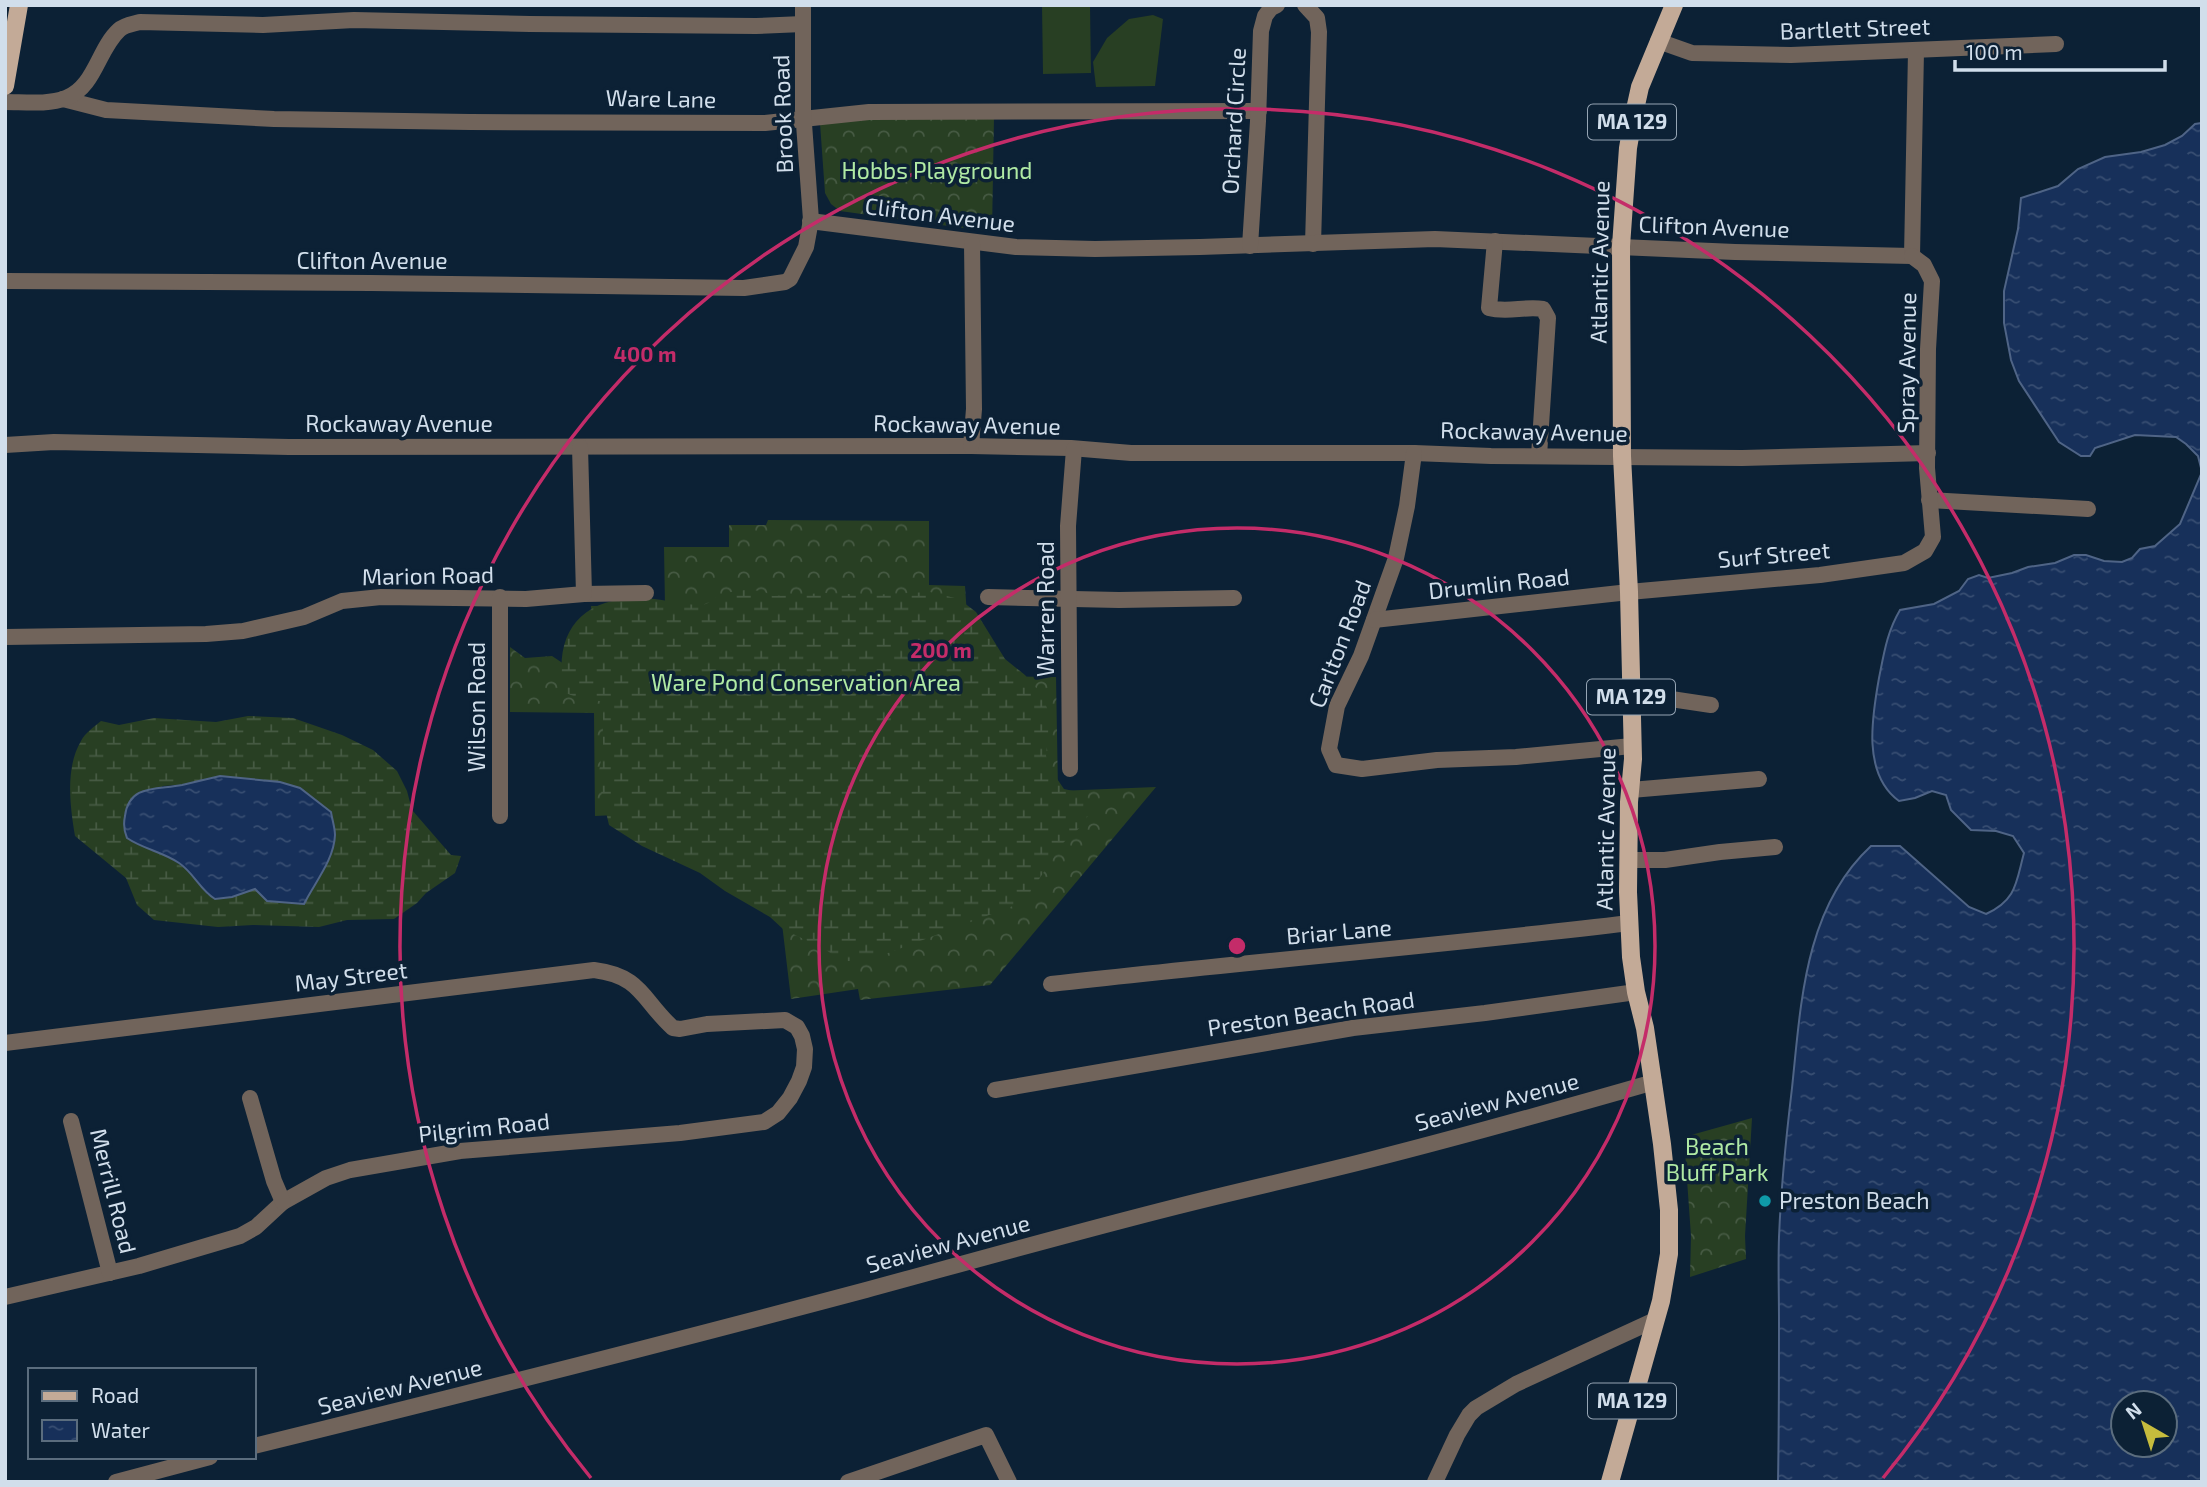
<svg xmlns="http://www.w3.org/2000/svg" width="2207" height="1487" font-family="'Exo 2',sans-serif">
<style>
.grass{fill:#283f23}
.forest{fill:url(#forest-crowns)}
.wetland{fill:url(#wetland-marsh);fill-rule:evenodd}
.water{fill:url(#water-ripples);stroke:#4f6486;stroke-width:2;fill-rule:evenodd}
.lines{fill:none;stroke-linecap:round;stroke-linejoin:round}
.minor{stroke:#71645b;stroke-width:16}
.major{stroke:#c3aa97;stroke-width:18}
.ring{fill:none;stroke:#c42c69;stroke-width:3.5}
.culture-dot{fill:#0f9aa8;stroke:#0c2135;stroke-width:2.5}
.labels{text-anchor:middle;stroke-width:7;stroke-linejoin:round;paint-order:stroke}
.shield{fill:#0c2135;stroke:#96a5b4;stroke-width:2}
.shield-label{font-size:21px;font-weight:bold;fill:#d1deeb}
.street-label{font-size:23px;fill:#d1deeb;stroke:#0c2135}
.park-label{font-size:23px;fill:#b0eaa4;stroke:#0c2135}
.poi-label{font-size:23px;fill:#d1deeb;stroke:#0c2135;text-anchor:start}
.centre{fill:#c42c69;stroke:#0c2135;stroke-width:3.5}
.ring-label{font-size:21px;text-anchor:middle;font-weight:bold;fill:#c42c69;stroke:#0c2135;stroke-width:7;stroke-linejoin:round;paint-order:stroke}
</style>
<defs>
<pattern id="forest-crowns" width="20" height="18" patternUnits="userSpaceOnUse" patternTransform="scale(1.75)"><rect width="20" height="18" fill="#283f23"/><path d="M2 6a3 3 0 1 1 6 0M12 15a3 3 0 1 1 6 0" fill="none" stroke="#465a43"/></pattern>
<pattern id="wetland-marsh" width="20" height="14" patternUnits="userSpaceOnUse" patternTransform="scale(1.75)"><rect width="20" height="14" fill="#283f23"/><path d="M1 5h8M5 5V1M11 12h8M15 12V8" fill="none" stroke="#465a43"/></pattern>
<pattern id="water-ripples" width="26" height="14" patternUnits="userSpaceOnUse" patternTransform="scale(1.75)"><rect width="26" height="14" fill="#17305a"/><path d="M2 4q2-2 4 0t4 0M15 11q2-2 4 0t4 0" fill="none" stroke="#384e72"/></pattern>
</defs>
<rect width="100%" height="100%" fill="#0c2135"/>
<!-- grass -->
<g class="grass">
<polygon points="1042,5 1090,5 1091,73 1043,74"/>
<polygon points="1153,15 1163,19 1155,86 1096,87 1093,62 1107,38 1129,19"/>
</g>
<!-- forest -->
<g class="forest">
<polygon points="994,116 992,232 840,211 831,204 825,193 820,123 862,118"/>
<polygon points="768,520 929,521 929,585 965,586 971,676 1056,677 1058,791 1156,787 990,985 860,1000 858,989 791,999 777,882 714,810 595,816 594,713 510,712 510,647 525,658 552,656 564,664 594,664 591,606 665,606 664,547 729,547 729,525 766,525"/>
<polygon points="1752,1118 1745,1236 1746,1259 1690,1277 1691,1236 1684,1137"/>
</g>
<!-- wetland -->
<g class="wetland">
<path d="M748,590L762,591L773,596L825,593L870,595L930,592L959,599L976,612L1005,659L1025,675L1042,695L1050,716L1046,756L1051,770L1064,789L1087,794L1089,812L1085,823L1064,842L1027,897L1013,906L867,961H842L826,950L783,929L770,917L725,891L700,873L642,846L609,825L598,778L603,748V702C589,698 577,699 564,692C553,634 579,598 640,598C659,598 679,604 698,605C707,606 710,601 717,597C727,591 737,591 748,590Z"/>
<path d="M248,716L293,718L342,735L373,750L397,771L407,791L412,810L451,855L461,856L455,873L426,893L417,903L394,919L347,920L319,927L253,925L218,927L154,920L137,905L126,878L75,836C70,806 65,768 81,741C85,733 94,727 101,721L119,725L154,718L216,722ZM254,780L280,782L300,788L314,884L304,904L267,901L255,889L232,897L208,895L193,874L166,855L162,786Z"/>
</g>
<!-- water -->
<g class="water">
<path d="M2202,123V1482H1778C1779,1428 1779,1375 1779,1322C1779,1294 1778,1265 1779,1237C1781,1187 1786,1138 1792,1088C1801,1004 1804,908 1871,846H1900L1969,907L1986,914C2017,900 2016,882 2024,853L2013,836L1996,831L1971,830L1951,810L1946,795L1932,791L1915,798L1899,801C1862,774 1872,717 1879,678C1884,653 1887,632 1900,610L1934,604L1959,591L1968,579L1979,575L1988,578L2012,573L2028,567L2055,563L2074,555H2086L2104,561L2122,562L2132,558L2140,549L2155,546L2180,524L2202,472L2198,456L2186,444L2176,437L2135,435L2095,448L2090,456H2081L2059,442L2019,381L2011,360L2004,323V291L2018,229L2021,198L2058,186L2078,169L2105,157L2141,152L2165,145L2182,136L2195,124ZM2123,1403H2165V1445H2123Z"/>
<path d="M220,776L280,782L300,788L331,812C332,819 335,828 335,835C334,860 315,882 304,904L267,901L255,889L232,897L215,899C200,890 194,873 179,863C163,852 143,849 127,838C124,831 123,825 125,816C129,784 157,790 182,785C195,782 207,779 220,776Z"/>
</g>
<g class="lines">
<!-- minor -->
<g class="minor">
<polyline points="1305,5 1317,18 1319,32 1313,244"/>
<polyline points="1658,41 1692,53 1791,55 2056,44"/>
<polyline points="63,99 106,110 274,119 470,122 765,123 869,112 1259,111"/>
<path d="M5,102C24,102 48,105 66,98C95,87 98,49 119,30C124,25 133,24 140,22L263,25L354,20L530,24L756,26L803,24"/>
<polyline points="810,221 1016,247 1095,249 1200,247 1435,239 1735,252 1912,256"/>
<path d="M1495,241L1489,308C1507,313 1525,306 1543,309L1548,318L1539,456"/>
<polyline points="1250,246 1258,121 1261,31 1265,16 1271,8 1277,5"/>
<polyline points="1912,256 1916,51"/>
<polyline points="5,281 371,283 744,288 785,282 790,279 806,247 811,220 803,110 803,5"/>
<polyline points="5,445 54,442 289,447 971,446 1071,448 1131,453 1414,453 1491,456 1742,458 1928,453"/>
<polyline points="971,446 974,409 972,243"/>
<polyline points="1414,453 1407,506 1396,558 1361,656 1337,706 1329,749 1336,765 1362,769 1437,760 1516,757 1632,746"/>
<polyline points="1929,500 2088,509"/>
<polyline points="584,594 646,593"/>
<polyline points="988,597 1119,600 1234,598"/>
<polyline points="1374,620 1629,592 1820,575 1904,563 1925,551 1933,537 1927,468 1928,349 1932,281 1924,265 1912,256"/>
<polyline points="5,637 206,634 243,631 304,617 342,601 381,597 526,599 584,594 580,447"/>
<polyline points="1631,693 1711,705"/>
<polyline points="1070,769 1068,526 1074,449"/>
<polyline points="1631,790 1759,779"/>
<polyline points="500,816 500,597"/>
<polyline points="1629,860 1665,860 1720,852 1775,847"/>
<path d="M1051,984C1244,962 1437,946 1630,923"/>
<path d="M5,1043L594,970C642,976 642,1000 673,1028L680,1029L707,1024L785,1020L797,1027L802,1036L805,1049L804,1067L799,1081L790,1098L778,1113L764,1122L680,1133L460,1151L350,1170L326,1178L283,1202L256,1227L240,1236L139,1266L5,1297"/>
<polyline points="995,1090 1353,1028 1485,1013 1636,992"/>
<polyline points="250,1098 274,1181 283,1202"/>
<polyline points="71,1121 110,1273"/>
<path d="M254,1446C458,1396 663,1344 866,1290C969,1262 1072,1233 1175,1207C1241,1190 1307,1176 1373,1159C1467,1135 1560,1109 1654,1082"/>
<polyline points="116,1482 210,1457"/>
<polyline points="848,1482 986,1435 1009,1482"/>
<polyline points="1435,1482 1457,1435 1469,1415 1476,1408 1516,1384 1655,1320"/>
</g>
<!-- major -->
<g class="major">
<polyline points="5,86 19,5"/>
<polyline points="1610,1482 1661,1301 1669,1254 1669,1210 1662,1144 1645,1028 1636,992 1631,957 1628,892 1629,802 1633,759 1629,592 1622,456 1621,246 1628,148 1634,114 1640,87 1674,5"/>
</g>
</g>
<!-- distance rings -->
<g class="ring">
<circle cx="1237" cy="946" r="418"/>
<path d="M591 1478A837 837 0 1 1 1883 1478"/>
</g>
<!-- markers -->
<circle class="culture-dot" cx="1765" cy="1201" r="7"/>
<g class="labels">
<!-- shield labels -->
<g class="shield">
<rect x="1588" y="104.5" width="88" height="35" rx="5"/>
<rect x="1587" y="679.5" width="88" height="35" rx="5"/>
<rect x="1588" y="1383.5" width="88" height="35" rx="5"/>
</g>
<g class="shield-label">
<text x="1632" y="129">MA 129</text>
<text x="1631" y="704">MA 129</text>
<text x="1632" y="1408">MA 129</text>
</g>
<!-- street labels -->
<g class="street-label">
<text transform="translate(1855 29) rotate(-2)" y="8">Bartlett Street</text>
<text transform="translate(661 99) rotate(1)" y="8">Ware Lane</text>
<text transform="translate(783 114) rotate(-92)" y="8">Brook Road</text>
<text transform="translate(1234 121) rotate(-87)" y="8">Orchard Circle</text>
<text transform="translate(940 215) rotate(7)" y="8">Clifton Avenue</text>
<text transform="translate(1714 227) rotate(2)" y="8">Clifton Avenue</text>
<text x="372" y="269">Clifton Avenue</text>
<text transform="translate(1600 262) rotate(-89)" y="8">Atlantic Avenue</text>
<text transform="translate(1907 363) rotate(-89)" y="8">Spray Avenue</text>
<text x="399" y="432">Rockaway Avenue</text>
<text transform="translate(967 425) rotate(1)" y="8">Rockaway Avenue</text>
<text transform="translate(1534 432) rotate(1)" y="8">Rockaway Avenue</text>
<text transform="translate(1774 555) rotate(-5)" y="8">Surf Street</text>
<text transform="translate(428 576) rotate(-1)" y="8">Marion Road</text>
<text transform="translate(1499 584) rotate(-6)" y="8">Drumlin Road</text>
<text transform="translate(1046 609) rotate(-90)" y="8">Warren Road</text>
<text transform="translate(1340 644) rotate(-69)" y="8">Carlton Road</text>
<text transform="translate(477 707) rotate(-90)" y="8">Wilson Road</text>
<text transform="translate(1606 829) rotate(-89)" y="8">Atlantic Avenue</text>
<text transform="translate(1339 932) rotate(-5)" y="8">Briar Lane</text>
<text transform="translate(351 977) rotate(-7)" y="8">May Street</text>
<text transform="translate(1311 1014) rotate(-8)" y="8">Preston Beach Road</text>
<text transform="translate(1497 1102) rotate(-15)" y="8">Seaview Avenue</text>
<text transform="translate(484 1128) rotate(-6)" y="8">Pilgrim Road</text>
<text transform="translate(113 1191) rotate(76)" y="8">Merrill Road</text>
<text transform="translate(948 1244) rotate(-15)" y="8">Seaview Avenue</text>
<text transform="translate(400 1387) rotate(-14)" y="8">Seaview Avenue</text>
</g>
<!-- park labels -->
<g class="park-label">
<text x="937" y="179">Hobbs Playground</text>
<text x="806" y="691">Ware Pond Conservation Area</text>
<text x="1717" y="1155">Beach<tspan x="1717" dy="26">Bluff Park</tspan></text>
</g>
<!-- poi labels -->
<g class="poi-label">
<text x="1779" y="1209">Preston Beach</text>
</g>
</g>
<circle cx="1237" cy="946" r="10" class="centre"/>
<g class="ring-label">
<text x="645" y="362">400 m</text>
<text x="941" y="658">200 m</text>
</g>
<!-- border -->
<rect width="2207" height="1487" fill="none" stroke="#d1deeb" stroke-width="14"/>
<!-- legend -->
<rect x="28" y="1368" width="228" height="91" fill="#0c2135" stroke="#5b6d7e" stroke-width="2"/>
<rect x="42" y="1391" width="35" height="10" fill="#c3aa97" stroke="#5b6d7e" stroke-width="2"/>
<text x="91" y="1403" font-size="21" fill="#d1deeb">Road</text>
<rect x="42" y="1420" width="35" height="21" fill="url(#water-ripples)" stroke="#5b6d7e" stroke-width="2"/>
<text x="91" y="1438" font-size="21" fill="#d1deeb">Water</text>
<!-- north arrow -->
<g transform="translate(2144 1424) rotate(321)"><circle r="33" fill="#0c2135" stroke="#5b6d7e" stroke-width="2"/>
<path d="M0-5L12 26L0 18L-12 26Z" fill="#c6bc3d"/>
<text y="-10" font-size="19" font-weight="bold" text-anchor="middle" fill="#d1deeb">N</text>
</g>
<!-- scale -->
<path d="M1955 60v10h210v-10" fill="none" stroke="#d1deeb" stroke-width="3.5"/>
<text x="1966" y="60" font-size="21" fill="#d1deeb" stroke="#0c2135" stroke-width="5" paint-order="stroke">100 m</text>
</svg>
